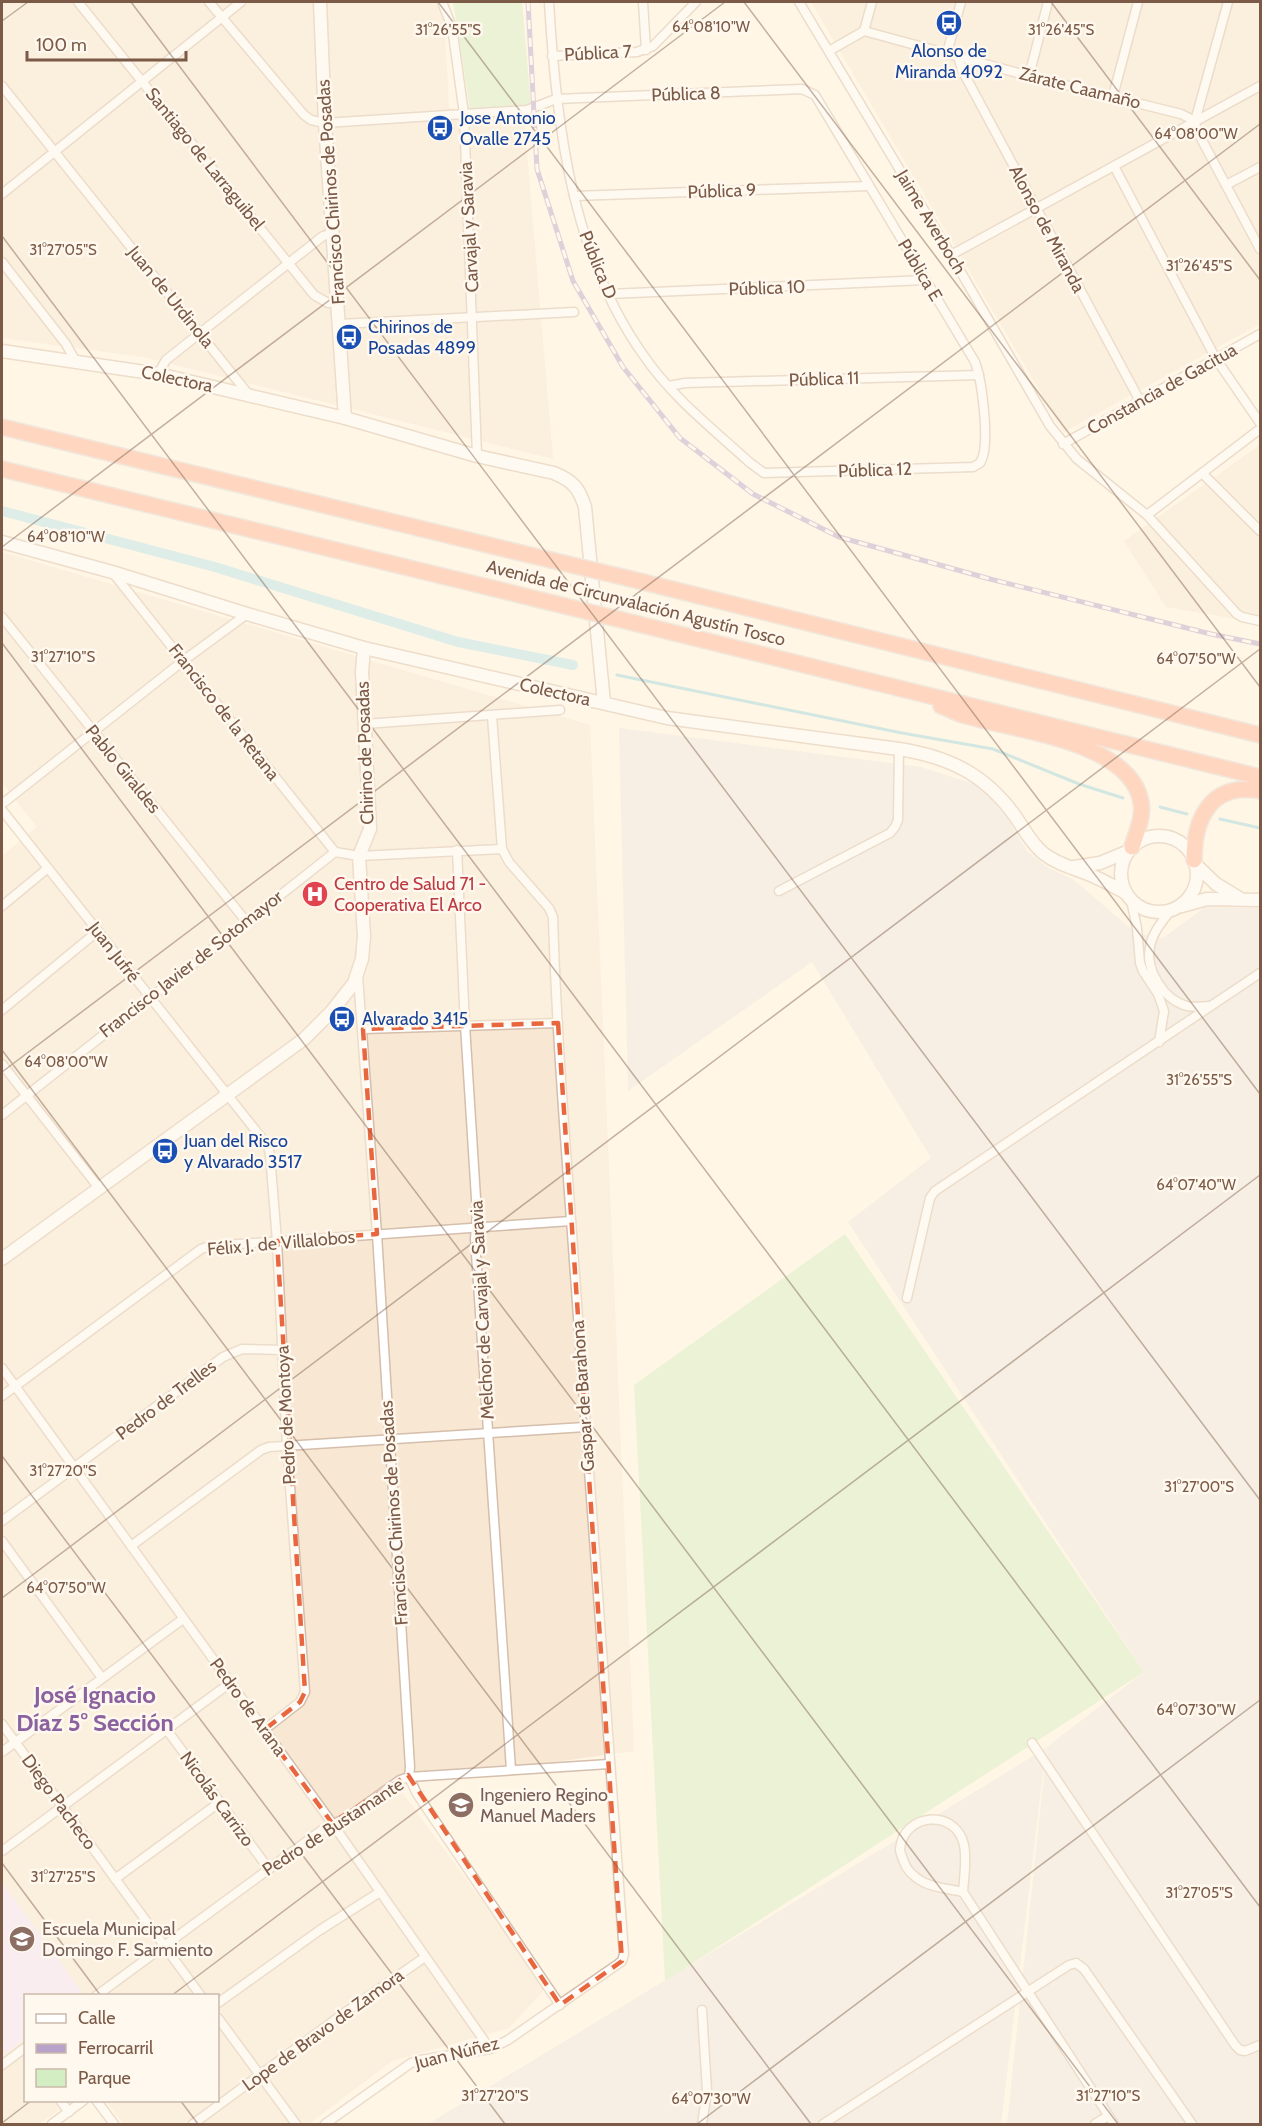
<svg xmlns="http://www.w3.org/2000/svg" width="1262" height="2126" font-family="Cabin,sans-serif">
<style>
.residential{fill:#f7e7d3}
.industrial{fill:#eee7e0}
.education{fill:#f2e2fb}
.green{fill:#d3eec2}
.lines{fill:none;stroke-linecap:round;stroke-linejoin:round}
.stream{stroke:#9cd3de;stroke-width:3}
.canal{stroke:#b7e3eb;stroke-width:10}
.minor-casing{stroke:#d5beac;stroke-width:11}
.secondary-casing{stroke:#d8bea9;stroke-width:15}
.motorway-casing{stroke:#dfd7d3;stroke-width:18}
.minor{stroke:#fff;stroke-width:8}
.secondary{stroke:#fff;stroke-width:12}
.motorway{stroke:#ffb296;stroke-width:15}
.rail-casing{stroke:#b8a2ca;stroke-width:5}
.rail{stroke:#fff8ee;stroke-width:3;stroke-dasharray:9;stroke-linecap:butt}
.motorway-bridge-casing{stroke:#dfd7d3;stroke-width:18;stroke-linecap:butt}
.motorway-bridge{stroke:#ffb296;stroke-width:15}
.marked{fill:none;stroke:#e9673f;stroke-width:4.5;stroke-dasharray:12 8;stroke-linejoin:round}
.ticks{fill:none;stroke:#7b5a47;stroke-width:1.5;stroke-opacity:0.45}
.labels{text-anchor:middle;stroke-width:5;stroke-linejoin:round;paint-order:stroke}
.transit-label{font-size:18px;fill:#164399;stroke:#fff8ee;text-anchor:start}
.street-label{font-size:18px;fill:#7b5a47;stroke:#fff8ee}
.health-label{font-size:18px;fill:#be3a42;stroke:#fff8ee;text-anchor:start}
.education-label{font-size:18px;fill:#785e54;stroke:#fff8ee;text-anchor:start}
.district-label{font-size:24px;font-weight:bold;fill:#8b629f;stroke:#fff8ee}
.ticks-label{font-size:15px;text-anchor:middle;fill:#7b5a47;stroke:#fff8ee;stroke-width:5;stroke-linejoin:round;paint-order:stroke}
</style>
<rect width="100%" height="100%" fill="#fff5e5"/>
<!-- residential -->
<g class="residential">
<polygon points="2,2 435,2 444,15 449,108 524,118 553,459 143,357 2,338"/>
<polygon points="811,2 1260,2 1260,324 1064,432"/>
<polygon points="1260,445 1260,623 1166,607 1124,541"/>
<polygon points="2,552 590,725 634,1751 396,1784 546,1988 509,2028 392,2061 309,2124 124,2124 105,2101 218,2100 218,1996 26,1996 26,2100 72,2101 39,2124 2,2124 2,856 37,827 2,783"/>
</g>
<!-- industrial -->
<g class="industrial">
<polygon points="619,728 921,767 977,785 1000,806 1027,851 1049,868 1074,880 1136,933 1163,938 1205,907 1260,908 1260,2124 1007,2124 1047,1747 1144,1672 848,1222 931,1158 812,962 628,1091"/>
<polygon points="1046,1748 1001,2124 428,2124 867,1858"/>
</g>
<!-- education -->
<polygon class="education" points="2,1882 84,1995 26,1996 25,2039 6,2053 2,2047"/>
<!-- green -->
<g class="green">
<polygon points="453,2 522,2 531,106 470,109"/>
<polygon points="845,1234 1144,1672 665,1981 634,1385"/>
</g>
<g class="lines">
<!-- stream -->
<g class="stream">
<polyline points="617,675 902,733 993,749 1079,784 1123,798"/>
<polyline points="1160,807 1187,814"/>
<polyline points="1220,819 1260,828"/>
</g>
<!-- canal -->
<polyline class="canal" points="2,511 215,567 458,642 573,665"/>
<defs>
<g id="minor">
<polyline points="78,2 314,295 328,303 338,302"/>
<path d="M209,2L304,115L311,120L325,123L527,110L556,99L802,89L815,95L975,362C982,381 991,447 980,463L973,467L764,473L749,462C713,429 672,397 644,356C571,254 556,123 549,2"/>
<polyline points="442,2 452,27 464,114 477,456"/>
<polyline points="643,2 646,50"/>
<polyline points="799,2 951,255 1050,426 1077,459 1147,515 1237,614 1242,617 1260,621"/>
<polyline points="1228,2 1195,121 1196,129 1260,249"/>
<polyline points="864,31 872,2"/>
<polyline points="829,51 864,31 1029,76 1181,114 1195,121"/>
<polyline points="947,53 961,2"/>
<polyline points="552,56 637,52 653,46 696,2"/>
<polyline points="958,56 962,70 1140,401"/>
<polyline points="1029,76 1048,2"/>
<polyline points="2,86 249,395"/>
<polyline points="1113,96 1138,2"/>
<polyline points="1114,166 1216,359 1260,423"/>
<polyline points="1226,185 1260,167"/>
<polyline points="2,194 241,2"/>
<polyline points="574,196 869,186"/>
<polyline points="951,255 1260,86"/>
<polyline points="2,262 66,344 76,362"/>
<polyline points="609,294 925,280"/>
<polyline points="340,324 574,312"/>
<polyline points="158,374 166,360 323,236 334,233"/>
<polyline points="669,386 685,383 979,375"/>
<polyline points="1063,444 1260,334"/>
<polyline points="1202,473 1260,531"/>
<polyline points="1147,515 1260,429"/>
<polyline points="113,573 335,852"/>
<polyline points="2,617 245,920"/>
<polyline points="365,724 560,710"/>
<polyline points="2,804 183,661 247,614"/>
<polyline points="2,810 268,1146 270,1155 277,1241 287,1445 305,1692 300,1702 264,1730"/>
<polyline points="457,850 465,1025 477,1214 475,1239 511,1770"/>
<polyline points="779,891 890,833 895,827 898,820 899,749"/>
<polyline points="1131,900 1137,928 1140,963 1143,971 1158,994 1164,1011 1159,1042"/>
<polyline points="2,906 48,868"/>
<path d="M1170,911C1162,922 1152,933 1150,947C1145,970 1164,1000 1187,1006C1194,1008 1203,1006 1210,1006"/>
<polyline points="358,976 377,1234 410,1767 409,1777 417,1794 560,2005"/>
<polyline points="2,1010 98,931"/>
<polyline points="363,1029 558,1023"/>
<polyline points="2,1064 99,1188"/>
<polyline points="2,1115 335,852 359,856 502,849"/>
<polyline points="907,1298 930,1198 935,1191 1260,973"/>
<polyline points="2,1368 332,1823 490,2049"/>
<polyline points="2,1396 201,1249 210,1246 571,1221"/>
<polyline points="2,1521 223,1357 242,1349 282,1350"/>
<polyline points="2,1541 102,1678"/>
<polyline points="131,1546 261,1450 269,1447 585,1427"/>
<polyline points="2,1724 201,1996"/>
<polyline points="167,1730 268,1868"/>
<polyline points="1032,1743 1235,2045 1240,2050 1245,2051 1260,2045"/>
<polyline points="2,1752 183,1619"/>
<polyline points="2,1851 230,1683"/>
<polyline points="115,1879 220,1802"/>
<path d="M963,1892C951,1889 934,1888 923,1882C914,1877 907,1871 904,1862C903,1859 900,1853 900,1849C903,1813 956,1808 964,1845C967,1859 964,1878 963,1892L1114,2124"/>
<polyline points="96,1996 322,1830 348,1817 400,1780 409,1777 609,1764"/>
<polyline points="218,2003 320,1930 380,1892"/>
<polyline points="702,2010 707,2091 702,2124"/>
<polyline points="218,2018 296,2124"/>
<polyline points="2,2065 26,2047"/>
<polyline points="60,2100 69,2112"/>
<polyline points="96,2100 114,2124"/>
<polyline points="52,2124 84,2100"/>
<polyline points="193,2124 343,2014 425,1957"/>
<path d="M325,2124L411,2063L420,2060L490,2049L508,2040L618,1964L622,1961L624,1954C607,1742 592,1530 578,1318C569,1184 557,1051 553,917L549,908L509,862L502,849L492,716"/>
<polyline points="823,2124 1069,1965 1076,1963 1084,1969 1192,2124"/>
<polyline points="1095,2124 1108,2116"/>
</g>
<g id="secondary">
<polyline points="320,2 325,123 345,418"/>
<path d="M2,351L158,374L345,418L477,456L554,473C573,481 579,488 585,507L604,703"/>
<path d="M2,542L112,572L247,614L364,648L667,718L899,749C949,757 985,774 1015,816C1024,829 1031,843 1043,853C1059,866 1079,869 1097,878C1107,882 1116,888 1126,893"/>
<circle cx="1159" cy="874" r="38"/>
<polyline points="1195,864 1216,884 1239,898"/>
<polyline points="1074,867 1100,863 1129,851"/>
<polyline points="1182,906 1207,899 1260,900"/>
<polyline points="2,1259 304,1039 332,1011 354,983 362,959 364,936 359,856 370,829 362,672 364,648"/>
</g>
<g id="motorway">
<polyline points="2,427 517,552"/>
<polyline points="2,469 520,595"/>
<polyline points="627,578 1260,735"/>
<polyline points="630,622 1260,777"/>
<path d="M941,706C950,709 958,714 967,716C1016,731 1130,741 1141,802C1144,817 1136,833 1132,847"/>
<path d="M1194,860C1194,817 1212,782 1260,791"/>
</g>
</defs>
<!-- minor casing -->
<use href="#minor" class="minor-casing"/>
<!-- secondary casing -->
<use href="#secondary" class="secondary-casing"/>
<!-- motorway casing -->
<use href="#motorway" class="motorway-casing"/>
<!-- minor -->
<use href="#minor" class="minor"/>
<!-- secondary -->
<use href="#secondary" class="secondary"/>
<!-- motorway -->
<use href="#motorway" class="motorway"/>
<defs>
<polyline id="rail" points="528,2 537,169 573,281 623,367 680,438 753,494 839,537 990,579 1211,634 1260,644"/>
</defs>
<!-- rail casing -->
<use href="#rail" class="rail-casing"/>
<!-- rail -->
<use href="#rail" class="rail"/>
<defs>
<g id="motorway-bridge">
<polyline points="517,552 627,578"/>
<polyline points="520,595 630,622"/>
</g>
</defs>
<!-- motorway-bridge casing -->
<use href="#motorway-bridge" class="motorway-bridge-casing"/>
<!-- motorway-bridge -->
<use href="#motorway-bridge" class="motorway-bridge"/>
</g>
<!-- marked area -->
<path d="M0 0H1262V2126H0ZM558,1023L622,1961L560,2005L408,1775L332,1823L264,1730L300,1702L305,1692L277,1241L377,1234L363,1029Z" fill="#fff5e5" fill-opacity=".55" fill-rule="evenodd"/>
<path class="marked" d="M558,1023L622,1961L560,2005L408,1775L332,1823L264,1730L300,1702L305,1692L277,1241L377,1234L363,1029Z"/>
<!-- ticks -->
<path class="ticks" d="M131,2L1260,1500M438,2L1260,1094M744,2L1260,687M1051,2L1260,280M2,21L28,2M2,236L1260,1907M2,547L725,2M2,643L1118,2124M2,1050L811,2124M2,1072L1260,124M2,1456L505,2124M2,1598L1260,649M2,1863L101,1996M171,1996L1260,1175M180,2100L198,2124M2,2123L32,2100M697,2124L1260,1700"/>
<!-- icons -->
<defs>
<symbol id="bus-disc" viewBox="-11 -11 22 22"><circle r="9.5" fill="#1a4fb4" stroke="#fff8ee"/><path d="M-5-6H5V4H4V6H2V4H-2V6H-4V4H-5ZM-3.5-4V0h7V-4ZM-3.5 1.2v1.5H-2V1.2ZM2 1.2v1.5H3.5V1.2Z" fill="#fff"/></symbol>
<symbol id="hospital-disc" viewBox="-11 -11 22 22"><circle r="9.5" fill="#e0444e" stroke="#fff8ee"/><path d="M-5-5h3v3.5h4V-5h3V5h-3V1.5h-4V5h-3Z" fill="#fff"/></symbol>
<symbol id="school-disc" viewBox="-11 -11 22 22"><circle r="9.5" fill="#8d6e63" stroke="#fff8ee"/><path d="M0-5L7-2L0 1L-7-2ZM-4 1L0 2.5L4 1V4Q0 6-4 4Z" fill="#fff"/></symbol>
</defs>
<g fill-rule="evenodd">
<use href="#bus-disc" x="934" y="8" width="30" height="30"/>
<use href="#bus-disc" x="425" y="113" width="30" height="30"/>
<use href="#bus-disc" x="334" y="322" width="30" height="30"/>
<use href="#hospital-disc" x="300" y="879" width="30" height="30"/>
<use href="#bus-disc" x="327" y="1004" width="30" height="30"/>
<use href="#bus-disc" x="150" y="1136" width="30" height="30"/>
<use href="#school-disc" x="446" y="1790" width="30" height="30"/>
<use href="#school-disc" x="7" y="1924" width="30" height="30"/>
</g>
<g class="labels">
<!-- transit labels -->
<g class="transit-label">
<text x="949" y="57" text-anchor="middle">Alonso de<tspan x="949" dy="21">Miranda 4092</tspan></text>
<text x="460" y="124">Jose Antonio<tspan x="460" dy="21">Ovalle 2745</tspan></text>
<text x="368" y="333">Chirinos de<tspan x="368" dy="21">Posadas 4899</tspan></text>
<text x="362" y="1025">Alvarado 3415</text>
<text x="184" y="1147">Juan del Risco<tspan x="184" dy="21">y Alvarado 3517</tspan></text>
</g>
<!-- street labels -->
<g class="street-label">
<text transform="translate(598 53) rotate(-3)" y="6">Pública 7</text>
<text transform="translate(1080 88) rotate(14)" y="6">Zárate Caamaño</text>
<text transform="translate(686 94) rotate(-2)" y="6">Pública 8</text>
<text transform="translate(205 159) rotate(51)" y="6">Santiago de Larraguibel</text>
<text transform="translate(722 191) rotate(-2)" y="6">Pública 9</text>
<text transform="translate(331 192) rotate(-94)" y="6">Francisco Chirinos de Posadas</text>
<text transform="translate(931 222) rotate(59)" y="6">Jaime Averboch</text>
<text transform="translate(469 227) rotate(-93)" y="6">Carvajal y Saravia</text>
<text transform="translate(1047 229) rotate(62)" y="6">Alonso de Miranda</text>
<text transform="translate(598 265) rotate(68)" y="6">Pública D</text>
<text transform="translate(920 270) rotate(59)" y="6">Pública E</text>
<text transform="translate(767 288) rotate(-2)" y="6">Pública 10</text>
<text transform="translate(171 297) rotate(51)" y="6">Juan de Urdinola</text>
<text transform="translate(177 379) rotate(12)" y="6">Colectora</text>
<text transform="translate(824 379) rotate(-2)" y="6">Pública 11</text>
<text transform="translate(1162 389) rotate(-29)" y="6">Constancia de Gacitua</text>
<text transform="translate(875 470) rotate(-2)" y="6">Pública 12</text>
<text transform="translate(636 603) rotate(14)" y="6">Avenida de Circunvalación Agustín Tosco</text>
<text transform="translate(555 692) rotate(13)" y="6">Colectora</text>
<text transform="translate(224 712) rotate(52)" y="6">Francisco de la Retana</text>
<text transform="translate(365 753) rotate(-92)" y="6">Chirino de Posadas</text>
<text transform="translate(123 769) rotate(51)" y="6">Pablo Giraldes</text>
<text transform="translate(114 952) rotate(52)" y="6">Juan Jufré</text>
<text transform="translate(191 964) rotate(-38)" y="6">Francisco Javier de Sotomayor</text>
<text transform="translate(281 1243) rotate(-5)" y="6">Félix J. de Villalobos</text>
<text transform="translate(482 1310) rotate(-93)" y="6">Melchor de Carvajal y Saravia</text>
<text transform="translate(583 1396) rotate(-94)" y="6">Gaspar de Barahona</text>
<text transform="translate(166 1400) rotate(-37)" y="6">Pedro de Trelles</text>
<text transform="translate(286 1415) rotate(-93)" y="6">Pedro de Montoya</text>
<text transform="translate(394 1513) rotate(-94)" y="6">Francisco Chirinos de Posadas</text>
<text transform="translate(248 1707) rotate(54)" y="6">Pedro de Arana</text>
<text transform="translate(217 1799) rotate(54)" y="6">Nicolás Carrizo</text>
<text transform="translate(59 1802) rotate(54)" y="6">Diego Pacheco</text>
<text transform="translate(333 1827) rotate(-33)" y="6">Pedro de Bustamante</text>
<text transform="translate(323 2030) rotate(-36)" y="6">Lope de Bravo de Zamora</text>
<text transform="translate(457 2053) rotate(-14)" y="6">Juan Núñez</text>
</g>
<!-- health labels -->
<g class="health-label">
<text x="334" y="890">Centro de Salud 71 -<tspan x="334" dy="21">Cooperativa El Arco</tspan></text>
</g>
<!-- education labels -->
<g class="education-label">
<text x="480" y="1801">Ingeniero Regino<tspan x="480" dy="21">Manuel Maders</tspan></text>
<text x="42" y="1935">Escuela Municipal<tspan x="42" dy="21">Domingo F. Sarmiento</tspan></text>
</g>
<!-- district labels -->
<g class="district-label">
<text x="95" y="1703">José Ignacio<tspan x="95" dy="28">Díaz 5° Sección</tspan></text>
</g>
</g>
<g class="ticks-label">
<text x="711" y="32">64°08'10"W</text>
<text x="448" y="35">31°26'55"S</text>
<text x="1061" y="35">31°26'45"S</text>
<text x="1196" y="139">64°08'00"W</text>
<text x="63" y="255">31°27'05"S</text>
<text x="1199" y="271">31°26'45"S</text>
<text x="66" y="542">64°08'10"W</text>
<text x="63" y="662">31°27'10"S</text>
<text x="1196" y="664">64°07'50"W</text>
<text x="66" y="1067">64°08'00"W</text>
<text x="1199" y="1085">31°26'55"S</text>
<text x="1196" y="1190">64°07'40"W</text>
<text x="63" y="1476">31°27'20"S</text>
<text x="1199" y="1492">31°27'00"S</text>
<text x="66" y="1593">64°07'50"W</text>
<text x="1196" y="1715">64°07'30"W</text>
<text x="63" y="1882">31°27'25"S</text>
<text x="1199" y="1898">31°27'05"S</text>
<text x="495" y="2101">31°27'20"S</text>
<text x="1108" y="2101">31°27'10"S</text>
<text x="711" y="2104">64°07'30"W</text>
</g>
<!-- border -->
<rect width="1262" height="2126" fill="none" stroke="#7b5a47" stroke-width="6"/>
<!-- legend -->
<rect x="24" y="1994" width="195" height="108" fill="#fff8ee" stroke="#cab9ab" stroke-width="1.5"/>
<rect x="36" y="2014" width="30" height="9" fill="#ffffff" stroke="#cab9ab" stroke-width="1.5"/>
<text x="78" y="2024" font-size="18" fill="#7b5a47">Calle</text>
<rect x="36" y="2044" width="30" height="9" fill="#b8a2ca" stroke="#cab9ab" stroke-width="1.5"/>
<text x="78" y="2054" font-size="18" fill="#7b5a47">Ferrocarril</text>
<rect x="36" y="2069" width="30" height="18" fill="#d3eec2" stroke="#cab9ab" stroke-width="1.5"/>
<text x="78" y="2084" font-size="18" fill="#7b5a47">Parque</text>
<!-- scale -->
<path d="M27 51v9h159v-9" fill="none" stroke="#7b5a47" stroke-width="3"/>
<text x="36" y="51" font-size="18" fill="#7b5a47" stroke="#fff8ee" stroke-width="4.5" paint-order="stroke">100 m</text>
</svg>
